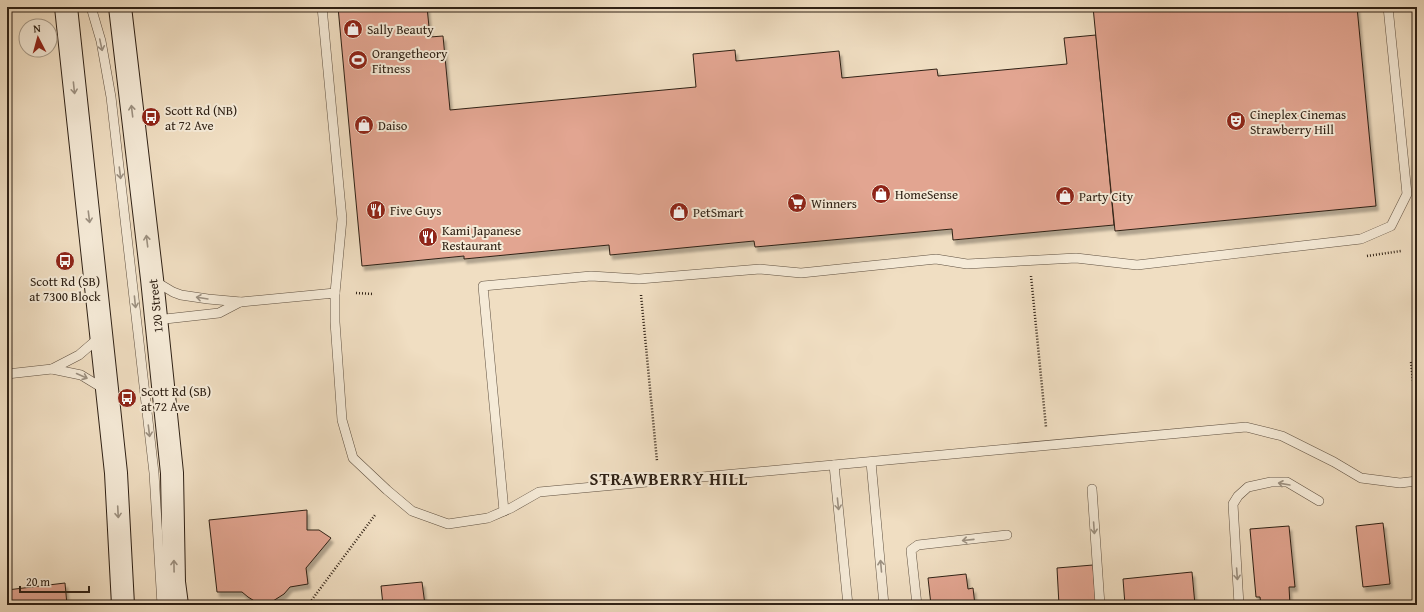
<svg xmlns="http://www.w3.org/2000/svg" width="1424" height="612" font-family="'Gentium Book Plus',serif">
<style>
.building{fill:#e2a591;stroke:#2f2115;filter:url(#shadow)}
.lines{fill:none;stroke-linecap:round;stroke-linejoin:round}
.service-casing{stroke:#5f5040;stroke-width:10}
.secondary-casing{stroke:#2f2115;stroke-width:24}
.path{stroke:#2f2115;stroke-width:2.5;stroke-dasharray:1 2;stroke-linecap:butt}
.service{stroke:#f5ead7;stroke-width:9}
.secondary{stroke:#f5ead7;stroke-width:22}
.oneway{stroke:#9c9080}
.labels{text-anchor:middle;stroke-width:4;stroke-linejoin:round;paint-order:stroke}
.poi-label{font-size:13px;fill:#2f2115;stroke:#f5ead7;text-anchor:start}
.street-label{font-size:13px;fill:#2f2115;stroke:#f5ead7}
.district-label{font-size:17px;font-weight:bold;letter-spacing:1px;fill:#2f2115;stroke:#f5ead7}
</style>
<defs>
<filter id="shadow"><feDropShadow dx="2.5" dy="4.5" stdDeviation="1" flood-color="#0004"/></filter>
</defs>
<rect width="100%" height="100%" fill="#f0dec2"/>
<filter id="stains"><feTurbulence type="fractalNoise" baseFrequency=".005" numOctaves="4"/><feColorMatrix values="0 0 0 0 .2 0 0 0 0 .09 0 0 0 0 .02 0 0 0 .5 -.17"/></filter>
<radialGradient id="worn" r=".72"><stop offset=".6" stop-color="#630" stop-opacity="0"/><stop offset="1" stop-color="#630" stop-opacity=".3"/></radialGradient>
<!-- building -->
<g class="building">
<polygon points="338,7 427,7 430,37 443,36 450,110 696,87 693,54 735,50 736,61 839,51 842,78 937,69 938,76 1067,64 1064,38 1096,35 1114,225 953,240 952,229 755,247 754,241 610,255 609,245 464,259 464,256 362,266"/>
<polygon points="1093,7 1357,7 1376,206 1115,231"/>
<polygon points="307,510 307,530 319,530 331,538 306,568 308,584 290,587 284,594 273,601 264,603 256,602 248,597 242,592 217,592 209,520"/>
<polygon points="1383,523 1390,584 1363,587 1356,526"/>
<polygon points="1289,526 1295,587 1289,587 1290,605 1261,605 1260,597 1256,597 1250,529"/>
<polygon points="1093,565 1096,605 1059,605 1057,568"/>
<polygon points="1192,572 1195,605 1125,605 1123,579"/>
<polygon points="966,574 968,589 973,588 975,605 931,605 928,578"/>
<polygon points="422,582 425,605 383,605 381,586"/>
<polygon points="65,583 67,605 7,605 7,590"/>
<polygon points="382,602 382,605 357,605 358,605"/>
</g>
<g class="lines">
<defs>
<g id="service">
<polyline points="91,7 101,41 111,97 154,473 162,605"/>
<polyline points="322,7 342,219 335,293"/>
<polyline points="153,280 173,292 181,295 208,299 241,302 335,293 335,322 342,420 353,458 387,490 412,511 448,524 488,518 511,508 539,492 1246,427 1282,436 1334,462 1361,478 1400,483 1417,481"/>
<polyline points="156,320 219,313 240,302"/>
<polyline points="52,369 79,355 101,336"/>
<polyline points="7,374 52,369 81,375 104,389"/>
<polyline points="871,462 884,605"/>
<polyline points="834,465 848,605"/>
<polyline points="1092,489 1100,605"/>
<polyline points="504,511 483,286 591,276 639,279 760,269 801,273 936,259 967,264 1076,258 1137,265 1361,239 1391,226 1407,194 1388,7"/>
<polyline points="917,605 911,550 918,545 1007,535"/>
<polyline points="1239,605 1233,504 1238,496 1248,487 1271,482 1287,482 1319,501"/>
</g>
<g id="secondary">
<polyline points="66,7 116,473 123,605"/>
<polyline points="120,7 152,279 172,473 174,582 177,605"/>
</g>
</defs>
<!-- service casing -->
<use href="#service" class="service-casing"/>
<!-- secondary casing -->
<use href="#secondary" class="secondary-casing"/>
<!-- path -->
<g class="path">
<polyline points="1367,256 1401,251"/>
<polyline points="1031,276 1046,427"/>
<polyline points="356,293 374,294"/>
<polyline points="641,295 657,461"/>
<polyline points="1411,362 1417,418"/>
<polyline points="294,605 298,605"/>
<polyline points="308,605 375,515"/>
</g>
<!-- service -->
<use href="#service" class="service"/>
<!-- secondary -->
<use href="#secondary" class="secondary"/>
</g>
<!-- one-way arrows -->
<defs><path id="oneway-shaft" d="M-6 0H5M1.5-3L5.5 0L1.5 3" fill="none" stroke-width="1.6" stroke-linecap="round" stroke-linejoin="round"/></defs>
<g class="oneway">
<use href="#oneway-shaft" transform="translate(101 45) rotate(78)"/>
<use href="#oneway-shaft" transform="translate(74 88) rotate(84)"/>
<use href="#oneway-shaft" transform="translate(132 111) rotate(-97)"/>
<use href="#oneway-shaft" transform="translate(120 173) rotate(83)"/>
<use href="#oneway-shaft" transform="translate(89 217) rotate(83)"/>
<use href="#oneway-shaft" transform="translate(147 241) rotate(-97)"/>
<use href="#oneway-shaft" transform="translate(202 298) rotate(-171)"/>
<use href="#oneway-shaft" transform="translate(135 302) rotate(84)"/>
<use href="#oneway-shaft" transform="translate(82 376) rotate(24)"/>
<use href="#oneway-shaft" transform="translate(149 431) rotate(83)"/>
<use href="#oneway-shaft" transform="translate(1284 484) rotate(-170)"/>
<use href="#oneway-shaft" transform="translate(838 504) rotate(84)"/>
<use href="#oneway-shaft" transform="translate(118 512) rotate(87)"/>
<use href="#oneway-shaft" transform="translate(1094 528) rotate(86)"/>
<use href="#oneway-shaft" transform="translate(968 540) rotate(174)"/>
<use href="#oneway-shaft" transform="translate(174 566) rotate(-91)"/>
<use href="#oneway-shaft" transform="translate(881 566) rotate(-95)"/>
<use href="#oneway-shaft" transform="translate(1237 574) rotate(86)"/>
</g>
<!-- icons -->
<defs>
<symbol id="shop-disc" viewBox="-11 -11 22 22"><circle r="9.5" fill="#8f2418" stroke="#f5ead7"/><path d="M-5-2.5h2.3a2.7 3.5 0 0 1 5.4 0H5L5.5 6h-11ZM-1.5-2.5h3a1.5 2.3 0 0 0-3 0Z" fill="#fff"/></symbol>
<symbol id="stadium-disc" viewBox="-11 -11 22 22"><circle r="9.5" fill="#8f2418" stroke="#f5ead7"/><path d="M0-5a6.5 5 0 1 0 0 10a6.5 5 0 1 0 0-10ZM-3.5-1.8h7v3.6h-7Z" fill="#fff"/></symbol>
<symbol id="bus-disc" viewBox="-11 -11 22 22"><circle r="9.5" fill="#8f2418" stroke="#f5ead7"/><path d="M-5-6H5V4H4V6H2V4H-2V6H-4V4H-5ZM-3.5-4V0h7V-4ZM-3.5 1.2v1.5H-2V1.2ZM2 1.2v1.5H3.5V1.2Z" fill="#fff"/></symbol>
<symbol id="theatre-disc" viewBox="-11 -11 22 22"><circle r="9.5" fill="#8f2418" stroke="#f5ead7"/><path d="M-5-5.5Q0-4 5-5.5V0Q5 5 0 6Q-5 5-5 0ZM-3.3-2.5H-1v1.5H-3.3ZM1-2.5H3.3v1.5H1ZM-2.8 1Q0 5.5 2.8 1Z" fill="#fff"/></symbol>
<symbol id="supermarket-disc" viewBox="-11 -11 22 22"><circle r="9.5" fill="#8f2418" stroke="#f5ead7"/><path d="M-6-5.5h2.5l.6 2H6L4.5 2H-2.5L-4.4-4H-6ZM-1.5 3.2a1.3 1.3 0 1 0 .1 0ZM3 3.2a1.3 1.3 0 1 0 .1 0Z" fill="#fff"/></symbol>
<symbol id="restaurant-disc" viewBox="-11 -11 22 22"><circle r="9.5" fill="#8f2418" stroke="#f5ead7"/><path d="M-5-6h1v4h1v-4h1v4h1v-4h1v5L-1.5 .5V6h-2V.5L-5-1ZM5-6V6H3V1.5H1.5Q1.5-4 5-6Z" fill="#fff"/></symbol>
</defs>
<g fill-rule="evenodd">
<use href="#shop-disc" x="342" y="18" width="22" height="22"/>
<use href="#stadium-disc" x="347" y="49" width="22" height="22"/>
<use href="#bus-disc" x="140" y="106" width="22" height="22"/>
<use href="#theatre-disc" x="1225" y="110" width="22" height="22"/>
<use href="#shop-disc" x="353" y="114" width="22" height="22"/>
<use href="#shop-disc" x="870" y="183" width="22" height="22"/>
<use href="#shop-disc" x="1054" y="185" width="22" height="22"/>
<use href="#supermarket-disc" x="786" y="192" width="22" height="22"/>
<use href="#restaurant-disc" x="365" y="199" width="22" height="22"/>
<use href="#shop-disc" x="668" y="201" width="22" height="22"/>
<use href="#restaurant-disc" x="417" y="226" width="22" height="22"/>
<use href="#bus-disc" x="54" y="250" width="22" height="22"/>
<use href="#bus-disc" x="116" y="387" width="22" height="22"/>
</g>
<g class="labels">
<!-- poi labels -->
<g class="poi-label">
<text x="367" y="34">Sally Beauty</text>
<text x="372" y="58">Orangetheory<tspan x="372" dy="15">Fitness</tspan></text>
<text x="165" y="115">Scott Rd (NB)<tspan x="165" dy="15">at 72 Ave</tspan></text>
<text x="1250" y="119">Cineplex Cinemas<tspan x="1250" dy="15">Strawberry Hill</tspan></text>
<text x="378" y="130">Daiso</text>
<text x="895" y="199">HomeSense</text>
<text x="1079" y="201">Party City</text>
<text x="811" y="208">Winners</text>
<text x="390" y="215">Five Guys</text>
<text x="693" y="217">PetSmart</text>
<text x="442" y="235">Kami Japanese<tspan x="442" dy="15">Restaurant</tspan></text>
<text x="65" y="286" text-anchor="middle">Scott Rd (SB)<tspan x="65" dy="15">at 7300 Block</tspan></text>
<text x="141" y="396">Scott Rd (SB)<tspan x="141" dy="15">at 72 Ave</tspan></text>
</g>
<!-- street labels -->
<g class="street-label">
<text transform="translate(155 306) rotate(-96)" y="5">120 Street</text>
</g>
<!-- district labels -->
<g class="district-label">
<text x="669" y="485">STRAWBERRY HILL</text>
</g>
</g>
<!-- margin -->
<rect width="1424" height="612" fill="none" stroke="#f0dec2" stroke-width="24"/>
<rect x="8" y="8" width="1408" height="596" fill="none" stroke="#2f2115" stroke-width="2"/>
<rect x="12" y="12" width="1400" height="588" fill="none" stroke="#2f2115"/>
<!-- north arrow -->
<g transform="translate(38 38) rotate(354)"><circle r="19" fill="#f5ead7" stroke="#a69a89"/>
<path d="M0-3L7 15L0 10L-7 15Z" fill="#8f2418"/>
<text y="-6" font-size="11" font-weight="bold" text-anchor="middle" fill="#2f2115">N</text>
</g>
<!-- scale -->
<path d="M20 586v6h69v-6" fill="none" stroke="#2f2115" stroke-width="2"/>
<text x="26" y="586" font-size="12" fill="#2f2115" stroke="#f5ead7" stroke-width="3" paint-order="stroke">20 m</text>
<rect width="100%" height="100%" filter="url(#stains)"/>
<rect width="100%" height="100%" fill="url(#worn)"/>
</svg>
